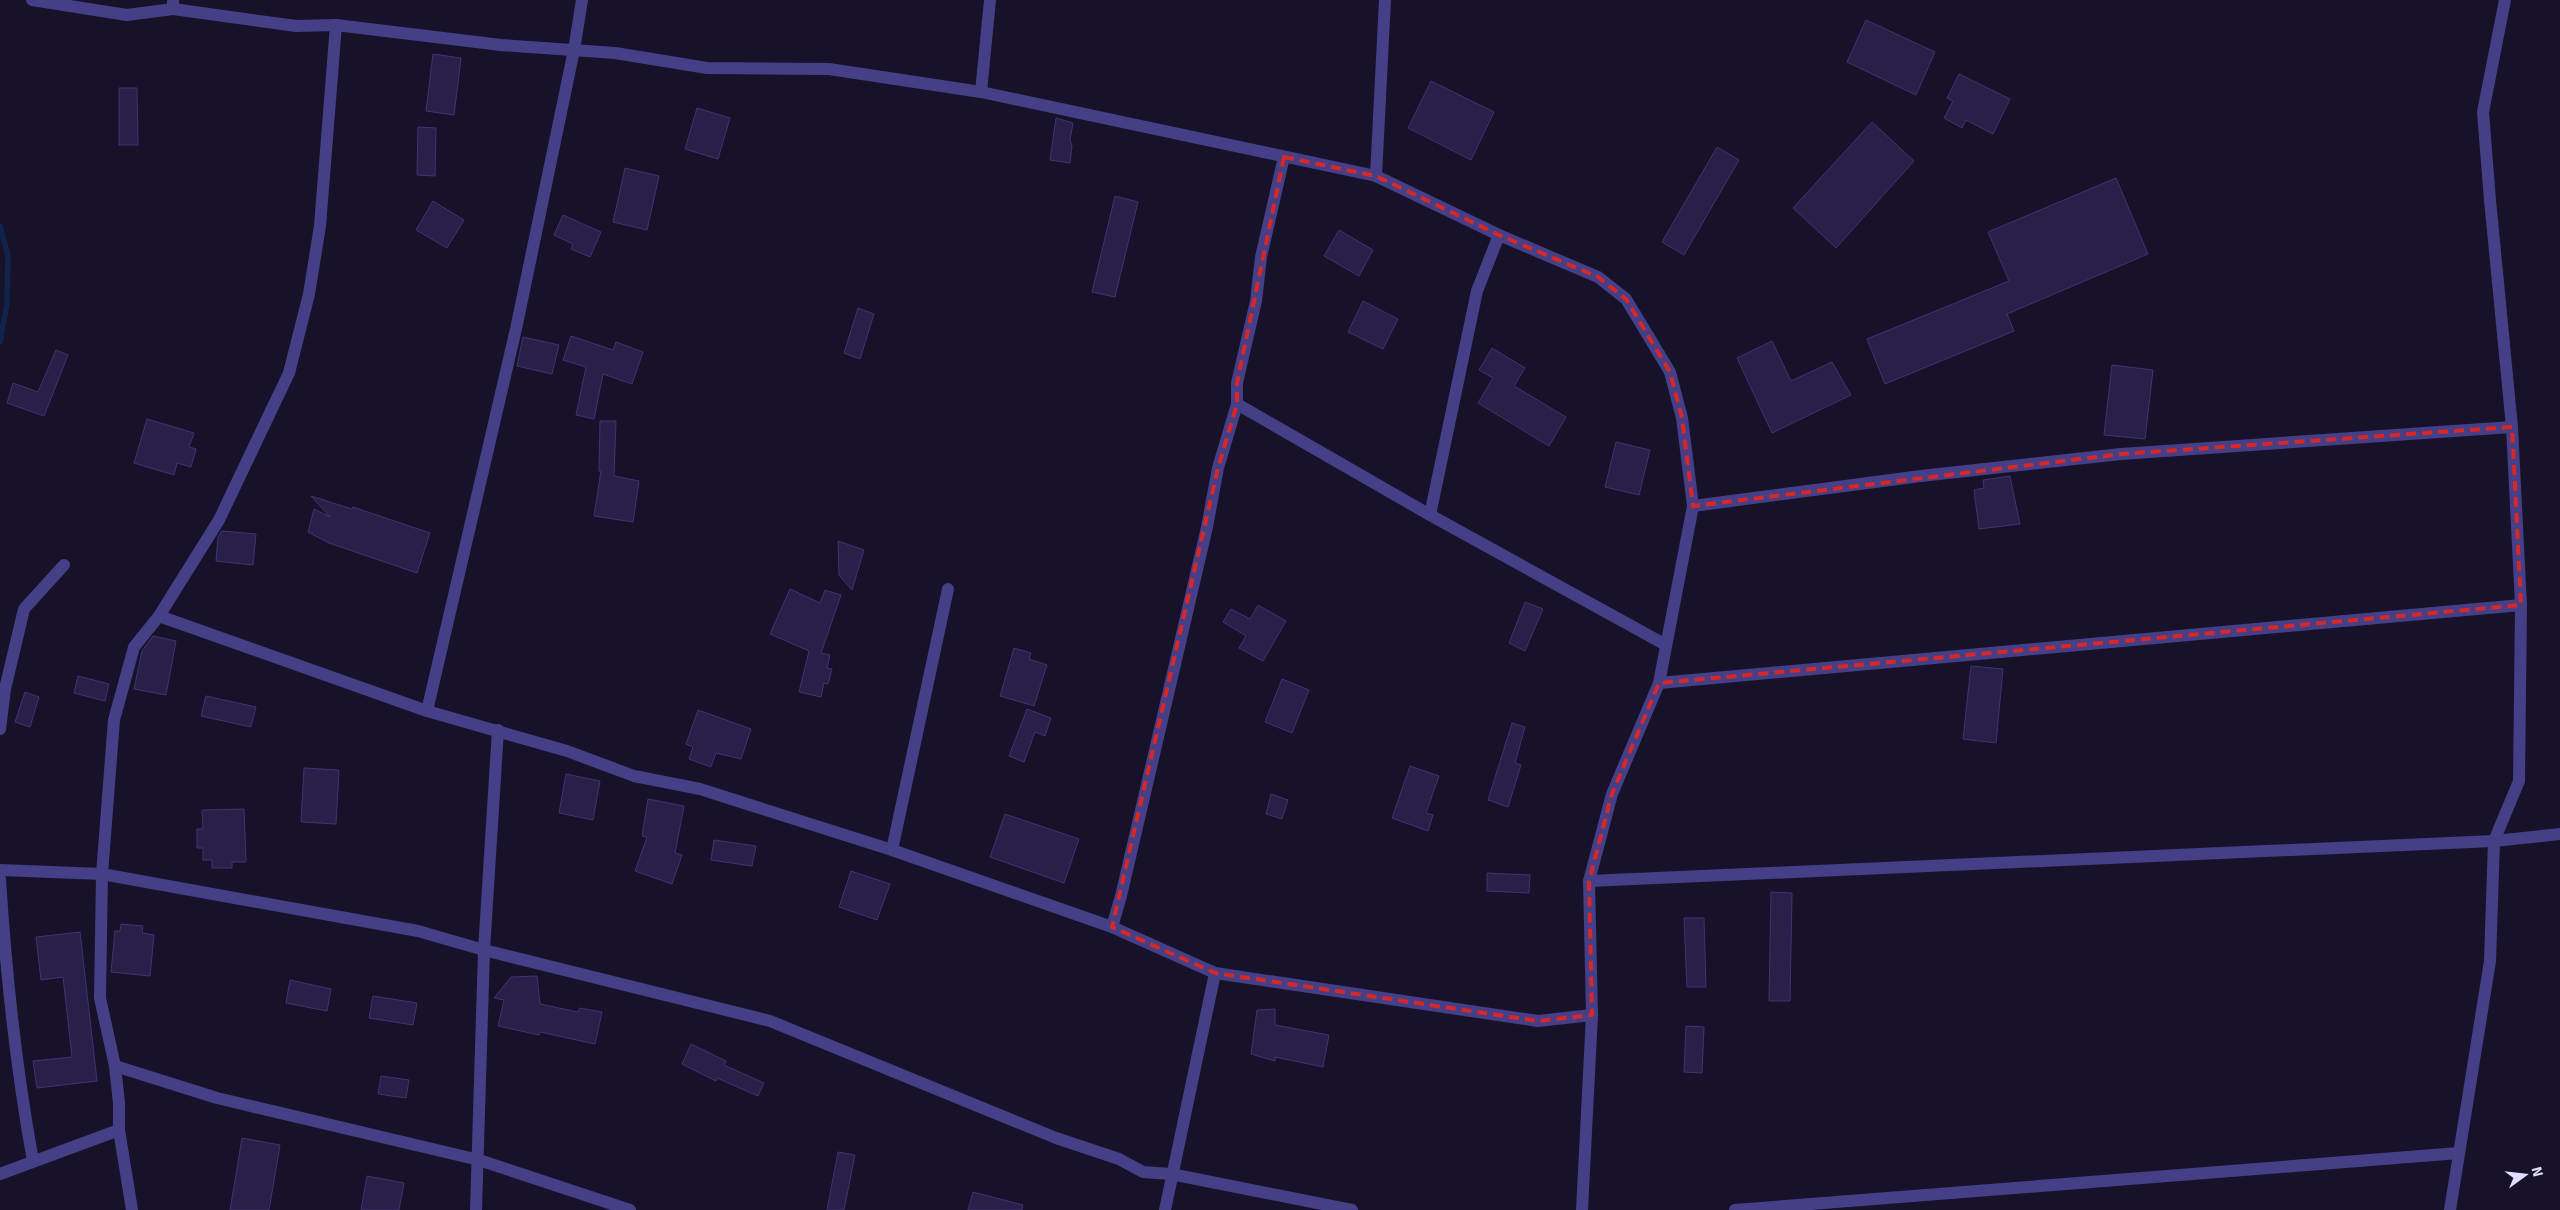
<svg xmlns="http://www.w3.org/2000/svg" width="2560" height="1210" font-family="Signika,sans-serif">
<style>
.lines{fill:none;stroke-linecap:round;stroke-linejoin:round}
.stream{stroke:#10244b;stroke-width:5.5}
.building{fill:#291f49;stroke:#413274}
.street{stroke:#443f86;stroke-width:12}
.marked{fill:none;stroke:#d62828;stroke-width:4;stroke-dasharray:10 6;stroke-linejoin:round}
</style>
<rect width="100%" height="100%" fill="#171229"/>
<g class="lines">
<!-- stream -->
<polyline class="stream" points="0,226 8,256 7,304 0,342"/>
</g>
<!-- building -->
<g class="building">
<polygon points="1866,20 1935,52 1916,95 1847,62"/>
<polygon points="433,54 461,58 454,115 426,111"/>
<polygon points="1959,74 2010,99 1993,134 1966,120 1962,128 1944,118 1953,101 1947,98"/>
<polygon points="1431,81 1494,112 1471,160 1408,128"/>
<polygon points="119,88 137,88 138,145 119,145"/>
<polygon points="697,108 730,118 718,159 685,149"/>
<polygon points="1056,118 1073,123 1070,140 1072,146 1070,163 1050,160"/>
<polygon points="1872,122 1914,161 1836,248 1793,208"/>
<polygon points="418,127 436,128 435,176 417,175"/>
<polygon points="1717,147 1739,160 1684,255 1662,242"/>
<polygon points="625,168 659,176 647,230 613,222"/>
<polygon points="2116,178 2148,254 2007,314 2014,331 1885,384 1867,339 2009,281 1988,232"/>
<polygon points="1115,196 1138,202 1115,297 1092,292"/>
<polygon points="433,201 464,220 447,248 416,230"/>
<polygon points="563,215 601,232 590,257 571,249 573,244 554,235"/>
<polygon points="1339,230 1373,250 1359,276 1324,256"/>
<polygon points="1363,301 1398,319 1383,349 1348,332"/>
<polygon points="858,308 874,314 860,359 844,353"/>
<polygon points="571,336 613,350 616,342 643,352 632,384 603,374 594,419 576,415 586,367 563,360"/>
<polygon points="523,337 559,345 552,374 517,366"/>
<polygon points="1772,341 1791,381 1832,362 1851,395 1772,433 1737,358"/>
<polygon points="1492,348 1525,368 1514,386 1566,417 1549,446 1478,403 1493,378 1479,370"/>
<polygon points="56,350 68,355 44,416 7,403 13,383 38,392"/>
<polygon points="2112,365 2153,370 2145,439 2104,435"/>
<polygon points="147,419 194,433 189,447 196,449 191,467 177,463 174,475 134,463"/>
<polygon points="600,421 616,421 614,476 639,481 633,522 594,516 601,471 599,471"/>
<polygon points="1616,442 1650,450 1639,495 1605,487"/>
<polygon points="2010,476 2020,524 1979,529 1974,490 1984,488 1983,480"/>
<polygon points="311,496 352,509 353,507 430,533 417,573 329,543 308,532 314,509 330,517"/>
<polygon points="222,531 256,534 253,565 216,561 218,537"/>
<polygon points="838,541 864,550 852,590 839,575"/>
<polygon points="790,589 820,603 825,590 841,595 821,653 830,655 827,668 832,669 828,684 824,683 821,697 799,692 809,651 770,634"/>
<polygon points="1525,602 1543,609 1525,651 1509,643"/>
<polygon points="1258,605 1286,621 1263,661 1239,648 1246,636 1223,622 1231,609 1250,619"/>
<polygon points="153,636 176,641 166,695 134,689 142,651"/>
<polygon points="1014,648 1031,653 1029,659 1047,665 1034,706 1000,696"/>
<polygon points="1971,666 2003,669 1996,743 1963,739"/>
<polygon points="78,676 109,684 105,701 74,693"/>
<polygon points="1282,679 1309,690 1292,733 1265,722"/>
<polygon points="25,692 39,697 30,727 15,722"/>
<polygon points="206,696 256,707 251,727 201,716"/>
<polygon points="1027,709 1051,718 1045,736 1035,732 1024,762 1009,756"/>
<polygon points="698,710 751,729 741,759 716,753 711,767 689,759 693,747 686,744"/>
<polygon points="1512,723 1525,727 1515,763 1521,765 1508,807 1488,800"/>
<polygon points="1410,766 1439,776 1426,813 1433,815 1428,831 1392,818"/>
<polygon points="304,768 339,770 336,824 301,822"/>
<polygon points="566,774 600,781 593,820 559,813"/>
<polygon points="1271,794 1288,800 1282,819 1266,814"/>
<polygon points="648,799 684,806 675,853 682,855 672,884 635,871 647,837 642,836"/>
<polygon points="244,809 246,862 232,862 232,868 212,868 212,860 203,860 203,848 197,848 197,829 203,829 202,810"/>
<polygon points="1005,814 1079,839 1064,883 990,857"/>
<polygon points="714,840 756,846 752,866 711,860"/>
<polygon points="851,871 890,884 877,920 839,907"/>
<polygon points="1487,873 1530,875 1529,893 1487,891"/>
<polygon points="1771,892 1792,893 1790,1001 1769,1001"/>
<polygon points="1684,918 1704,918 1706,987 1687,987"/>
<polygon points="121,924 143,926 142,933 154,935 150,976 111,972 115,931 120,931"/>
<polygon points="80,932 97,1081 37,1088 33,1061 72,1057 63,977 41,980 36,937"/>
<polygon points="537,976 540,1004 578,1012 580,1008 602,1012 595,1044 540,1032 539,1035 498,1026 504,1000 494,998 511,977"/>
<polygon points="290,980 331,989 327,1011 286,1003"/>
<polygon points="373,996 417,1003 413,1025 369,1018"/>
<polygon points="1275,1009 1275,1025 1329,1035 1323,1067 1275,1057 1275,1061 1251,1054 1257,1010"/>
<polygon points="1686,1026 1704,1027 1702,1073 1684,1072"/>
<polygon points="691,1044 726,1061 724,1065 764,1083 758,1096 717,1078 716,1081 682,1064"/>
<polygon points="381,1076 409,1080 406,1098 378,1094"/>
<polygon points="242,1138 280,1145 269,1210 230,1210"/>
<polygon points="838,1152 855,1155 844,1210 827,1210"/>
<polygon points="367,1176 404,1183 399,1210 361,1210"/>
<polygon points="973,1192 1023,1205 1022,1210 968,1210"/>
</g>
<g class="lines">
<!-- street -->
<g class="street">
<polyline points="32,0 127,15 173,9"/>
<polyline points="173,0 173,9 296,26 336,25 501,45 615,53 707,68 829,69 981,92 1376,176 1499,235 1598,277 1626,299 1670,372 1682,418 1693,506 1659,683 1612,794 1589,881 1592,1015 1582,1210"/>
<polyline points="981,92 990,0"/>
<polyline points="1376,176 1385,0"/>
<polyline points="1237,404 1430,515 1666,645"/>
<polyline points="1693,506 1921,476 2121,454 2512,427"/>
<polyline points="1430,515 1477,291 1499,235"/>
<polyline points="159,616 427,711 567,751 634,776 700,789 892,850 1112,927 1215,973 1538,1021 1592,1015"/>
<polyline points="1659,683 2521,605"/>
<polyline points="427,711 516,329 574,50 582,0"/>
<polyline points="0,729 5,689 24,609 64,565"/>
<polyline points="892,850 948,589"/>
<polyline points="0,870 102,874 418,931 484,950 770,1021 1056,1138 1119,1159 1143,1172 1171,1174 1352,1210"/>
<path d="M0,879C6,974 16,1068 33,1161"/>
<polyline points="1589,881 2494,841 2560,834"/>
<polyline points="1112,927 1121,896 1207,527 1218,468 1237,404 1237,383 1256,301 1261,257 1284,157"/>
<polyline points="115,1066 217,1098 479,1160 630,1210"/>
<polyline points="0,1174 119,1130"/>
<polyline points="132,1210 119,1130 119,1103 115,1066 100,998 102,874 114,720 134,647 159,616 219,520 289,373 309,294 320,226 336,25"/>
<polyline points="476,1210 484,950 498,730"/>
<polyline points="1165,1210 1215,973"/>
<polyline points="1735,1210 2459,1153"/>
<polyline points="2450,1210 2490,961 2494,841 2519,781 2521,605 2512,427 2490,200 2483,112 2505,0"/>
</g>
</g>
<!-- marked area -->
<path class="marked" d="M1284,157L1376,176L1499,235L1598,277L1626,299L1670,372L1682,418L1693,506L2121,454L2512,427L2521,605L1659,683L1612,794L1589,881L1592,1015L1538,1021L1215,973L1112,927L1218,468L1237,404V383Z"/>
<!-- north arrow -->
<g transform="translate(2525 1175) rotate(75)" stroke="#171229" stroke-width="4" paint-order="stroke">
<path d="M0-4L9 19L0 12L-9 19Z" fill="#e1dcfd"/>
<text y="-8" font-size="14" font-weight="bold" text-anchor="middle" fill="#e1dcfd">N</text>
</g>
</svg>
